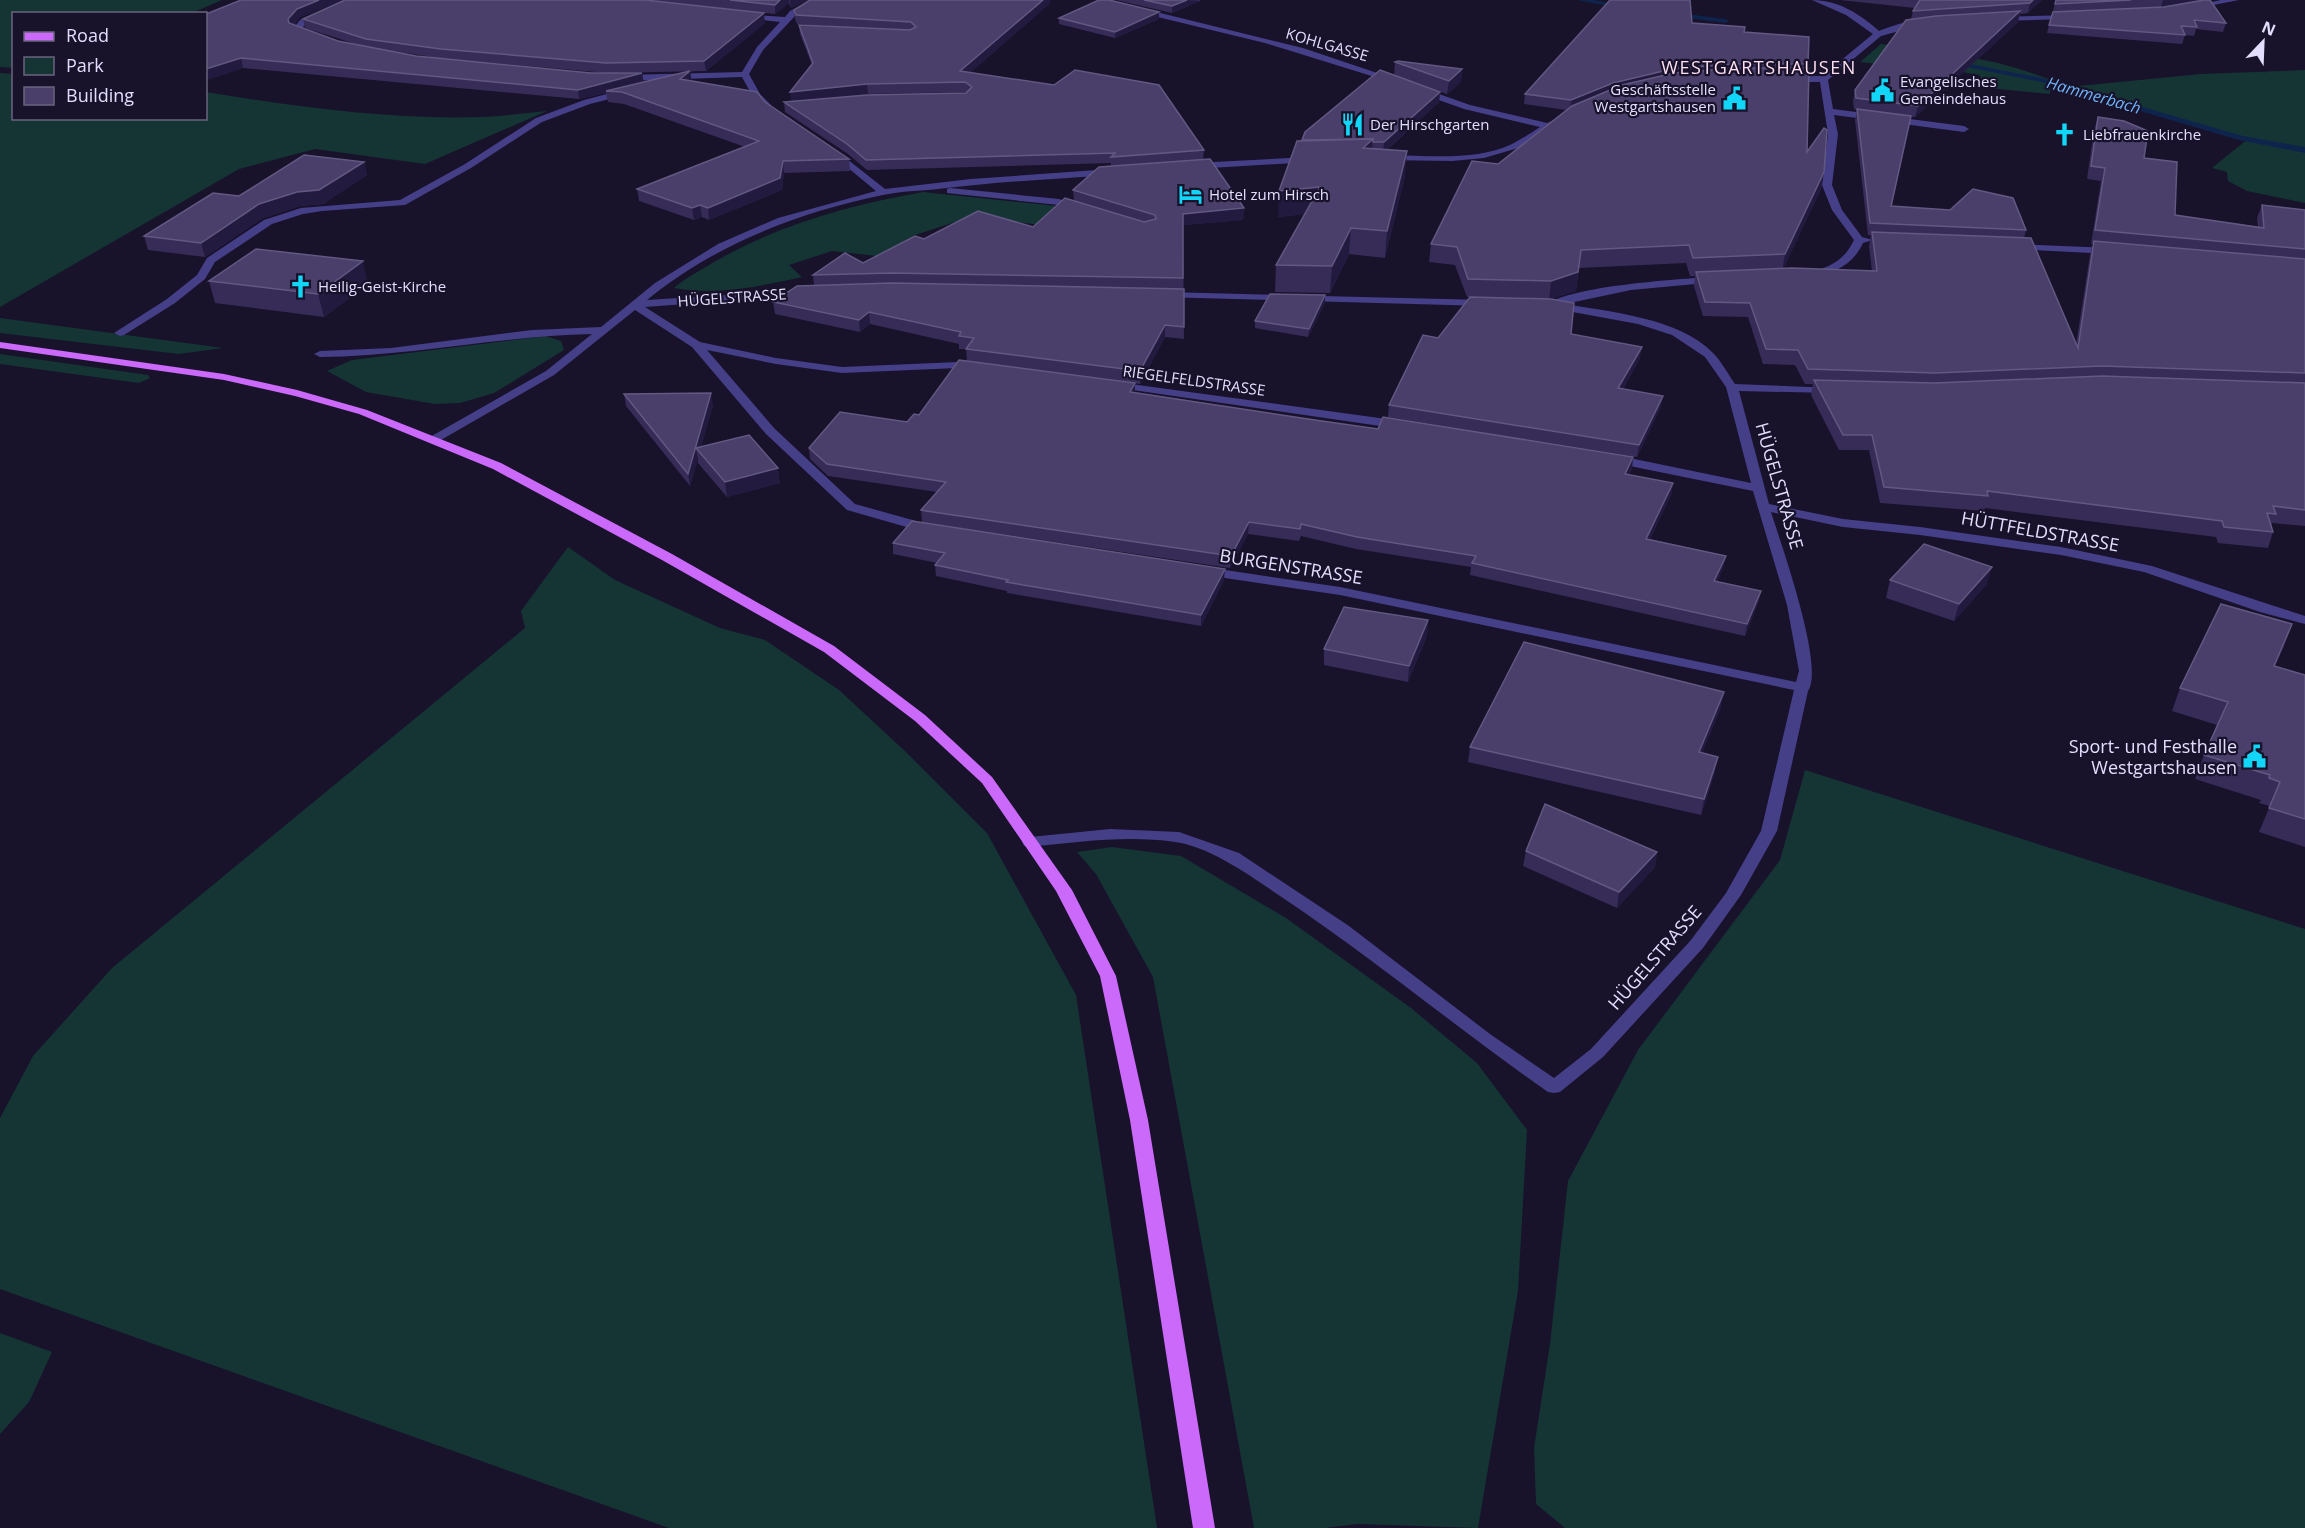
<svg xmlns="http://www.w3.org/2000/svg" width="2305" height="1528" font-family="'Open Sans',sans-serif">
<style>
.green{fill:#153535}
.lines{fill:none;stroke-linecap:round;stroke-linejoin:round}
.stream{fill:#0f244d;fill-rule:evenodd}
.minor{fill:#453f88;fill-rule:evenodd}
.major{fill:#ca69fa;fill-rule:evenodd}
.wall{fill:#372c58;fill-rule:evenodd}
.shaded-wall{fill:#231a3f}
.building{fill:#493f6a;stroke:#625881;stroke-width:1.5}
.labels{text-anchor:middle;stroke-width:4.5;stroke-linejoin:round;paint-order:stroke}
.far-street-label{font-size:15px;fill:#e3defe;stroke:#18122b}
.far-poi-label{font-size:15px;fill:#e3defe;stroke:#18122b;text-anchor:start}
.far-water-label{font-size:16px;font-style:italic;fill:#70b4fa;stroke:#18122b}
.far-quarter-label{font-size:18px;letter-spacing:1.5px;fill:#fee0f2;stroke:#18122b}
.street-label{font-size:18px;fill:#e3defe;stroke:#18122b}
.poi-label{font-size:18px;fill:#e3defe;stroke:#18122b;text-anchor:end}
</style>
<rect width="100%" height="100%" fill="#18122b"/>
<!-- green -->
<g class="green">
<polygon points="0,0 222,0 192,13 14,14 13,68 0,67"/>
<path d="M1881,44C1939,52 1997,58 2051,80L2050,94L1988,88L1979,75L1889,59L1877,64L1860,62Z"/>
<polygon points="2305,70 2305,203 2247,191 2228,181 2227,172 2212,168 2249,138 2058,88 2201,74"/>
<path d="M0,73L13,74L14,118H206V92C297,107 390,120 483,117C504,116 526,113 547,111L425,164L315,149L239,169L0,307Z"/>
<path d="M923,192L1057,206L1042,225L971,217L915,235L877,256L832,251L789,265L802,277C762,286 715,296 674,288C683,280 694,274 704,268C773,226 845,206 923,192Z"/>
<polygon points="0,318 223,348 179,354 0,333"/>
<polygon points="546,336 561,341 564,350 494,393 460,403 435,404 366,392 327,371 352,360"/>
<polygon points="0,354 148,375 150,378 139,383 0,364"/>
<polygon points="568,547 615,580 720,628 765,640 839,690 907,753 987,833 1076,995 1157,1528 669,1528 0,1289 0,1118 33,1056 112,968 525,628 521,611"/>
<polygon points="1805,770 2305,929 2305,1528 1565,1528 1536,1504 1534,1448 1550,1344 1568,1181 1638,1050 1780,860"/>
<polygon points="1112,847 1181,856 1286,918 1411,1008 1477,1063 1527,1130 1518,1291 1478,1528 1357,1524 1325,1528 1254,1528 1153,977 1096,874 1077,852"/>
<polygon points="0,1333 52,1352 29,1402 0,1434"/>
</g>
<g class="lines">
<!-- stream -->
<g class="stream">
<polygon points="1577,0 1594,0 1629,7 1625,9"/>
<polygon points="1671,12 1725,19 1729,21 1725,23 1674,16 1671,16"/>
<polygon points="1949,60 2042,78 2243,136 2305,147 2305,153 2239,140 2041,82 1952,64 1949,64"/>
</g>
<!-- minor -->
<g class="minor">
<polygon points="350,0 361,0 306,24 301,29 314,34 314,38 308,38 292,30 300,20"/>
<polygon points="811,0 821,0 796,15 763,50 749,74 760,94 771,105 770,107 764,107 753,97 742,77 625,81 621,78 625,75 742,72 757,47 780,22 745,18 741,16 742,14 785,17 790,11"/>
<path d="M1812,0C1838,0 1860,14 1879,31C1892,26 1913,17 1925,24L1881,36L1828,80L1833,109L1964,126L1969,129L1964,132L1834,115L1838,134L1832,185L1842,210L1862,237L1873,240L1863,243C1852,266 1835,272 1812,278L1808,277V273C1830,267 1844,261 1854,240L1832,210L1822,185L1828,134L1820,82H1788L1784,79L1788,76H1822L1873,34L1846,15Z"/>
<polygon points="2221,0 2239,0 2193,9 2189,7"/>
<polygon points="1140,8 1303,48 1398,80 1391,82 1265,43 1137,12 1137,8"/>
<polygon points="2073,15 2073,19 2070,19 1998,21 1994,19 1998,17"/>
<path d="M1422,88L1470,105L1547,123L1563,116L1568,119L1518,148L1484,158L1452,161L1383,160V156L1386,155C1427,155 1474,162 1512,144C1522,139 1531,133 1540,127L1464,109L1419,93L1418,91Z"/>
<polygon points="626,89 630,92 629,94 590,104 542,122 471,168 405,205 322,211 303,214 272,224 215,262 205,279 175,303 124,335 120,336 114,333 167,299 197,275 207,258 264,220 301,208 400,200 465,164 536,118 584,100"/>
<path d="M833,148L885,189L971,179L1111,169L1116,172L1111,175C1053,179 995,182 938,189C920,191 901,191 883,195C799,212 714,245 647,300L805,290L810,293L809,295L645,307L700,342L776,358L842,367L958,362L980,365V369L958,368L842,373L776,364L707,350L774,428L855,504L934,526L935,529L934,532H924L847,510L766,434L692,347L635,310L554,375L434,444L428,440L430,437L546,371L592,334C501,336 411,356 320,357L314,354L320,351L391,348L532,330L601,327L655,283L718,244L778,218L876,191L830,153L828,151Z"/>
<polygon points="1308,157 1313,160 1311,162 1194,169 1189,166 1194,163"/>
<polygon points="950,188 1059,199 1083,207 1078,210 1059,205 947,193 947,189"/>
<polygon points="2015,244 2111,248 2116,251 2111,254 2011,249 2011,245"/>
<path d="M1713,277L1718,280L1717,282L1631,290L1565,304C1610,312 1680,318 1713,353C1722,362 1728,374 1735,384L1835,388L1837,390L1831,393L1739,391L1769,504L1843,519L1920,527L2061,547L2152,566L2305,616V624L2260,612L2144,572L2061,555L1920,535L1843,527L1771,512C1781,544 1825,667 1808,691L1777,831L1741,895L1703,948L1603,1057L1560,1092L1554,1093L1548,1092C1458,1029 1374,959 1283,898C1253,878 1212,847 1175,842C1127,835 1078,842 1030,847L1024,846L1022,842L1024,838L1030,837L1110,829L1179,832L1239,853L1349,926L1490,1034L1554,1078L1591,1049L1691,940L1726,893L1761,831L1794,690L1340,595L1205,575L1198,571L1205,567L1340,587L1796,682L1799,671L1787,605L1753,491L1615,463L1609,459L1615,455L1751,483L1726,387L1705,357L1672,335L1638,324L1551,308L1546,305C1569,286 1679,279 1713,277Z"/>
<polygon points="1165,292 1485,300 1490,303 1485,306 1161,297 1160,295"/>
<polygon points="1116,382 1401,421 1407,425 1401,429 1112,387 1110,385"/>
</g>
<!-- major -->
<polygon class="major" points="0,342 224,374 297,390 367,410 501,463 672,554 834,646 925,715 992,777 1072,890 1116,976 1148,1120 1215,1528 1193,1528 1130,1120 1100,976 1056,891 982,783 915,721 824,652 662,560 493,469 359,414 295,396 224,380 0,348"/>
</g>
<!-- wall -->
<g class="wall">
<polygon points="648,0 808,0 805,1 791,8 789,3 775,14"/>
<path d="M810,0H1050V3L970,73L1204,150L1203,160L1244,208L1243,220L1183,225L1184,339L1165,337L1140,384L1066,374L1135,392L1315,420L1378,429L1633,457L1632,468L1629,475L1673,483L1671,495L1650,539L1726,556L1723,568L1717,582L1761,591L1758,603L1745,636L1470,575L1471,567L1356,549L1301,536L1299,541L1248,534L1230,568L926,523L922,522L921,510L937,492L828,476L810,459L809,448L907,422L919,415L967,361L966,349H959V344L870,324L860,332L775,314L773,302L814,285L813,275L863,263L924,239L1033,227L1074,201L1073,190L1111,166V163L867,170L848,154L785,112L784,102L791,101L812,65L800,34L799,25L846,27L797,24L795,19L794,10ZM966,92V93L826,98L868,94Z"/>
<polygon points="1116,0 1200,0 1200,1 1172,13"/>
<polygon points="1840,0 2042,0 2028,13 2020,14 2018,22 1915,117 1911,117 1892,206 2026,230 2024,238 2076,345 2090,255 2093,244 2091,244 2101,181 2087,179 2094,130 2098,117 2144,158 2175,215 2258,227 2257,218 2262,205 2305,210 2305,526 2272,523 2271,526 2273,532 2268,548 2218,543 2216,537 1985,508 1984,511 1880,503 1869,450 1839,450 1811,395 1813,384 1805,384 1795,365 1763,364 1748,317 1703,316 1694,286 1695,276 1690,276 1686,263 1579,268 1576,291 1550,299 1571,334 1640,358 1623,389 1661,407 1637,457 1388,417 1389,405 1438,338 1470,297 1467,297 1455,265 1429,262 1431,244 1498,164 1566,110 1524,104 1525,94 1692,23 1744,32 1808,64 1807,152 1824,172 1821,189 1783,269 1872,271 1869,246 1871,235 1868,235 1855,120 1857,110 1854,109 1853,101 1855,90 1911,19 1913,11 1915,8"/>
<polygon points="2056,0 2210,0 2226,23 2223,32 2196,29 2194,36 2185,35 2182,44 2047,33"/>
<polygon points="1159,12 1159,19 1115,38 1059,24 1059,18"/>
<path d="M299,18L294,25L338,41L359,45L305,28L303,19L765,23L706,71L607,73L472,61L643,82L690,71L691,81L765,102L849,159L850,171L784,173L782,190L709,220L702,217L694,220L639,201L637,189L745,147L624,104L608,102L606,93L579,99L243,68L206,80ZM392,51L420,55L437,58L416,56Z"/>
<polygon points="1395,62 1462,69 1461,82 1447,94 1394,75"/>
<polygon points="1440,92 1439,102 1388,149 1405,176 1385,258 1349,254 1330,293 1275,292 1276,265 1305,214 1278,217 1302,140"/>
<polygon points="364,162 367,175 323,204 300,206 263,218 205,257 148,250 144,236 239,196"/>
<polygon points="209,281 368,284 324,317 215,303"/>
<polygon points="1325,303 1308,337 1255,328 1255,321"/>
<polygon points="624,394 713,405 701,447 780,483 727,497 698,463 698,459 690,486 626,406"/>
<polygon points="893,543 1224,580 1201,626 1007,593 1007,591 936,576 935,565 937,563 893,554"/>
<polygon points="1890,580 1987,584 1954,621 1886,598"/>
<polygon points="1428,620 1427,636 1408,682 1324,665 1324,649"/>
<polygon points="2284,647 2275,666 2305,675 2305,847 2259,832 2270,806 2259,803 2261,800 2195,779 2204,755 2217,725 2172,711 2180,688"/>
<polygon points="1721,707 1702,753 1715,772 1701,815 1468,762 1470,747"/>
<polygon points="1526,851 1657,852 1655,867 1617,908 1523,866"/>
</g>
<!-- shaded-wall -->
<g class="shaded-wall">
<polygon points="319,0 344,0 299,18 290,29 288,19 297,9"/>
<polygon points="780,0 789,0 789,3 775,14 775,5"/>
<polygon points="790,0 808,0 805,1 791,8"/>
<polygon points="1043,0 1050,0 1050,3 961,81 960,71"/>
<polygon points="1187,0 1200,1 1172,13 1172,6"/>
<polygon points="2033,0 2042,0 2028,13 2030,3"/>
<polygon points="2163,0 2202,0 2161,7"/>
<polygon points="2020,11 2018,22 1915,117 1918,106"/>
<polygon points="1159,12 1159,19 1115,38 1115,32"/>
<polygon points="764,13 765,23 706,71 704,61"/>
<polygon points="241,58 243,68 206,80 206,69"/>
<polygon points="1733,64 1732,74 1570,110 1571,100 1613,83 1672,69"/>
<polygon points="1462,69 1461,82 1447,94 1449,81"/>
<polygon points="690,71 692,82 680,79"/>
<polygon points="642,73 644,83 606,91 606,93 579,99 578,90"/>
<polygon points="867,84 868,94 791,102 790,92"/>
<polygon points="1440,92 1439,102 1383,153 1384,142"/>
<polygon points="1373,139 1371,164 1363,148"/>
<polygon points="1407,151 1405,176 1385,258 1387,231"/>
<polygon points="783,161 784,173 782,190 709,220 708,208"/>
<polygon points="364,162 367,175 323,204 300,206 263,218 205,257 201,243 259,204"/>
<polygon points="1824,172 1821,189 1782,272 1785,254"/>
<polygon points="1320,187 1319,213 1278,217 1279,191"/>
<polygon points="700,205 702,217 694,220 692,208"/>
<polygon points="1244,208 1243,220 1183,225 1183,214"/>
<polygon points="1351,228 1349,254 1330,293 1332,266"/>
<polygon points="363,261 368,284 324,317 318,294"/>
<polygon points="1578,272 1576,291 1549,300 1551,281"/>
<polygon points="1325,295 1325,303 1308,337 1309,329"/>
<polygon points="869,312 870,324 860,332 859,320"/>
<polygon points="1165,325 1165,337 1140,384 1140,371"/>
<polygon points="1642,347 1640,358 1617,399 1618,388"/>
<polygon points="1135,383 1135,394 1130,392"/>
<polygon points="711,393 713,405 700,452 696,448 698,459 690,486 688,474"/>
<polygon points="1663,396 1661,407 1637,457 1639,445"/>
<polygon points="1633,457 1632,468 1624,486 1625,474"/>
<polygon points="778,468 780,483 727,497 725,482"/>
<polygon points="1673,483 1671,495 1644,551 1646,539"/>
<polygon points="1249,522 1248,534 1230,568 1231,556"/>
<polygon points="1726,556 1723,568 1712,593 1714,581"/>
<polygon points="1992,567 1987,584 1954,621 1959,604"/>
<polygon points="1225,569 1224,580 1201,626 1201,615"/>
<polygon points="1761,591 1758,603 1745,636 1747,624"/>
<polygon points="1428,620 1427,636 1408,682 1409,666"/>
<polygon points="2292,624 2284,647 2265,690 2274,666"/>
<polygon points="1724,692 1721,707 1696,768 1699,752"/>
<polygon points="1718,757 1715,772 1701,815 1704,799"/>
<polygon points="1657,852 1655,867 1617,908 1619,892"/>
</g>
<!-- building -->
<g class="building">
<polygon points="241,0 319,0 297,9 288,19 289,23 338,41 416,56 591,73 642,73 578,90 241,58 206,69 206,14"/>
<polygon points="345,0 645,0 764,13 704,61 606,63 441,49 366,39 303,19"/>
<polygon points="730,0 780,0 775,5"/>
<polygon points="810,0 1043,0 960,71 1054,85 1075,70 1159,85 1204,150 1111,157 1115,153 866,160 847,144 784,102 867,95 966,93 972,87 965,82 867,84 790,92 813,63 799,25 910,30 916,27 911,22 796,15 794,10"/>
<polygon points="1099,0 1109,0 1159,12 1115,32 1059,18"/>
<polygon points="1144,0 1187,0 1172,6"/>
<polygon points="1610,0 1690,0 1692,23 1745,27 1744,32 1809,37 1808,64 1733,64 1672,69 1613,83 1571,100 1525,94"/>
<polygon points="1920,0 2033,0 2030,3 1913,11"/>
<polygon points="2056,0 2131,0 2055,4"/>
<polygon points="2204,0 2210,0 2226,23 2194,20 2197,27 2181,26 2185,35 2049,25 2053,12 2164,7"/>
<polygon points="2020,11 1918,106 1856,98 1855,90 1906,20 1936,16"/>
<polygon points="1398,61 1462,69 1449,81 1395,62"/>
<polygon points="1735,68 1809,68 1807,152 1824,128 1827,130 1824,172 1785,254 1693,258 1689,245 1581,250 1578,272 1551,281 1468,279 1457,247 1431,244 1472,161 1498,164 1572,106 1622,85 1674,73"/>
<polygon points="1380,70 1440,92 1384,142 1373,142 1373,139 1302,140 1305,132"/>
<polygon points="690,71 680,79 757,92 765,102 849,159 783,161 780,178 708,208 700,205 692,208 637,189 759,141 622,92 606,91"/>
<polygon points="1857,109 1911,116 1891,206 1950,210 1973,189 2013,198 2026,230 1870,223"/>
<polygon points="2098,117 2124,121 2148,131 2144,158 2177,162 2175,215 2264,228 2262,205 2305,210 2305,249 2095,230 2105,168 2091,166"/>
<polygon points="1373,139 1363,148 1407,151 1387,231 1351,228 1332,266 1276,265 1320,187 1279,191 1297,141"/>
<polygon points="304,155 364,162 319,190 297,192 259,204 201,243 144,236 213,193 239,196"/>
<polygon points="1210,159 1244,208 1183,214 1183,278 892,273 813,275 845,253 863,263 915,236 924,239 978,211 1033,227 1065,198 1144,222 1156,219 1155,215 1073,190 1099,167"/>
<polygon points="1872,232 2031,238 2078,348 2094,241 2305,259 2305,373 2102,366 1935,373 1808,369 1798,350 1766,349 1750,303 1705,302 1696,272 1792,268 1877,271"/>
<polygon points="256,249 363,261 318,294 209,281"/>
<polygon points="892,283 1184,289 1184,327 1165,325 1140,371 966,349 974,338 959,336 961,332 869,312 859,320 773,302 797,286"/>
<polygon points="1270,294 1325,295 1309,329 1255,321"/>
<polygon points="1470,297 1551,299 1574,303 1571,334 1642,347 1618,388 1663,396 1639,445 1389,405 1423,335 1438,338"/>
<polygon points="959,360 1135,383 1130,392 1315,420 1378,429 1383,417 1633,457 1625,474 1673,483 1646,539 1726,556 1714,581 1761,591 1747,624 1472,563 1476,556 1357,537 1301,524 1300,529 1249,522 1231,556 926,511 921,510 946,482 827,464 809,448 840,412 907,422 914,414 919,415"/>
<polygon points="2102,376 2305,383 2305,510 2273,506 2276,514 2267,513 2273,532 2224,527 2222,521 1987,491 1988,496 1884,487 1872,435 1843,435 1814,380 1935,383"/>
<polygon points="711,393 688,474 624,394"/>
<polygon points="749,435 778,468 725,482 696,448"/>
<polygon points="912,521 1225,569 1201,615 1006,582 1008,580 935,565 945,553 893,543"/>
<polygon points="1924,544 1992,567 1959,604 1890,580"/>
<polygon points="2221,604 2292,624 2274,666 2305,675 2305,819 2269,808 2280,782 2269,778 2270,775 2204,755 2228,702 2180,688"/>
<polygon points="1344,607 1428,620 1409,666 1324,649"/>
<polygon points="1524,642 1724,692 1699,752 1718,757 1704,799 1470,747"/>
<polygon points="1545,804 1657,852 1619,892 1526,851"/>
</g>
<!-- icons -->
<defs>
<symbol id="civic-bare" viewBox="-9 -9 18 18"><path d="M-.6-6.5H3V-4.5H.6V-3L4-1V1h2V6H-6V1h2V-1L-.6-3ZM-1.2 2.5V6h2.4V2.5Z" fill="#11d6f7" stroke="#18122b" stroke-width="2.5" paint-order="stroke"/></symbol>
<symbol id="restaurant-bare" viewBox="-9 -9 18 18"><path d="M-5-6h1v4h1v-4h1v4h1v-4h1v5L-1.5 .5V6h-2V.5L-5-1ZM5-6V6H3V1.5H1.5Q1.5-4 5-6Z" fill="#11d6f7" stroke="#18122b" stroke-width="2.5" paint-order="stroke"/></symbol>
<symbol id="church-bare" viewBox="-9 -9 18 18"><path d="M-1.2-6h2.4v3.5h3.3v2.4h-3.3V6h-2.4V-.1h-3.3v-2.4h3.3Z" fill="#11d6f7" stroke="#18122b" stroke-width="2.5" paint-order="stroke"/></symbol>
<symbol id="hotel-bare" viewBox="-9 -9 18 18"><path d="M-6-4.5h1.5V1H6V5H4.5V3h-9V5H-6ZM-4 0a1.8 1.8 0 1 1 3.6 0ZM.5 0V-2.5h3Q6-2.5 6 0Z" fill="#11d6f7" stroke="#18122b" stroke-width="2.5" paint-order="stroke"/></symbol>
</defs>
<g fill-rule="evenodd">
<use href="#civic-bare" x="1866" y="74" width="33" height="33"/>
<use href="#civic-bare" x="1718" y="82" width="33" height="33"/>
<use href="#restaurant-bare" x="1336" y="108" width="33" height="33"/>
<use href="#church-bare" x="2048" y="118" width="33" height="33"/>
<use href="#hotel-bare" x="1174" y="178" width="33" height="33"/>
<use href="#church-bare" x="284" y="270" width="33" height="33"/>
<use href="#civic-bare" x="2238" y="740" width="33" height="33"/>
</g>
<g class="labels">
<!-- far-street labels -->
<g class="far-street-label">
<text transform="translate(1327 45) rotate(16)" y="5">KOHLGASSE</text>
<text transform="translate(732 298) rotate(-4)" y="5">HÜGELSTRASSE</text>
<text transform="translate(1194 381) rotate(8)" y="5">RIEGELFELDSTRASSE</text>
</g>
<!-- far-poi labels -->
<g class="far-poi-label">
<text x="1900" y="87">Evangelisches<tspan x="1900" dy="17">Gemeindehaus</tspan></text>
<text x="1716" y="95" text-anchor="end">Geschäftsstelle<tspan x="1716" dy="17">Westgartshausen</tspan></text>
<text x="1370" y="130">Der Hirschgarten</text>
<text x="2083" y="140">Liebfrauenkirche</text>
<text x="1209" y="200">Hotel zum Hirsch</text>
<text x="318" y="292">Heilig-Geist-Kirche</text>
</g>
<!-- far-water labels -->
<g class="far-water-label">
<text transform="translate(2094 95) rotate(16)" y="6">Hammerbach</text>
</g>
<!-- far-quarter labels -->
<g class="far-quarter-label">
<text x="1759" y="74">WESTGARTSHAUSEN</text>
</g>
<!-- street labels -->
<g class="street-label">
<text transform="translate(1779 486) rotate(74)" y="6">HÜGELSTRASSE</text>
<text transform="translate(2040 532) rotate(10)" y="6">HÜTTFELDSTRASSE</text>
<text transform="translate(1291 567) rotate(9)" y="6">BURGENSTRASSE</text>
<text transform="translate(1655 958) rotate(-49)" y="6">HÜGELSTRASSE</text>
</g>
<!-- poi labels -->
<g class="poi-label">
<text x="2237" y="753">Sport- und Festhalle<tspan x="2237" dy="21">Westgartshausen</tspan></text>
</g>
</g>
<!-- legend -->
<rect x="12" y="12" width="195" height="108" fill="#18122b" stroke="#69647f" stroke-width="1.5"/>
<rect x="24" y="32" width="30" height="9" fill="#ca69fa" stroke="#69647f" stroke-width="1.5"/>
<text x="66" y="42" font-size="18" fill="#e3defe">Road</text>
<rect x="24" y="57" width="30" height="18" fill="#153535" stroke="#69647f" stroke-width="1.5"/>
<text x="66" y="72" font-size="18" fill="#e3defe">Park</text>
<rect x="24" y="87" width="30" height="18" fill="#493f6a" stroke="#69647f" stroke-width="1.5"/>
<text x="66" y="102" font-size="18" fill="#e3defe">Building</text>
<!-- north arrow -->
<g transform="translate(2263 42) rotate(23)" stroke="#18122b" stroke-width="4.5" paint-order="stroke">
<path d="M0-4.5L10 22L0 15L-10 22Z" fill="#e3defe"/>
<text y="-9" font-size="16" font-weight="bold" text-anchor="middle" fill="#e3defe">N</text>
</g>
</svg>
